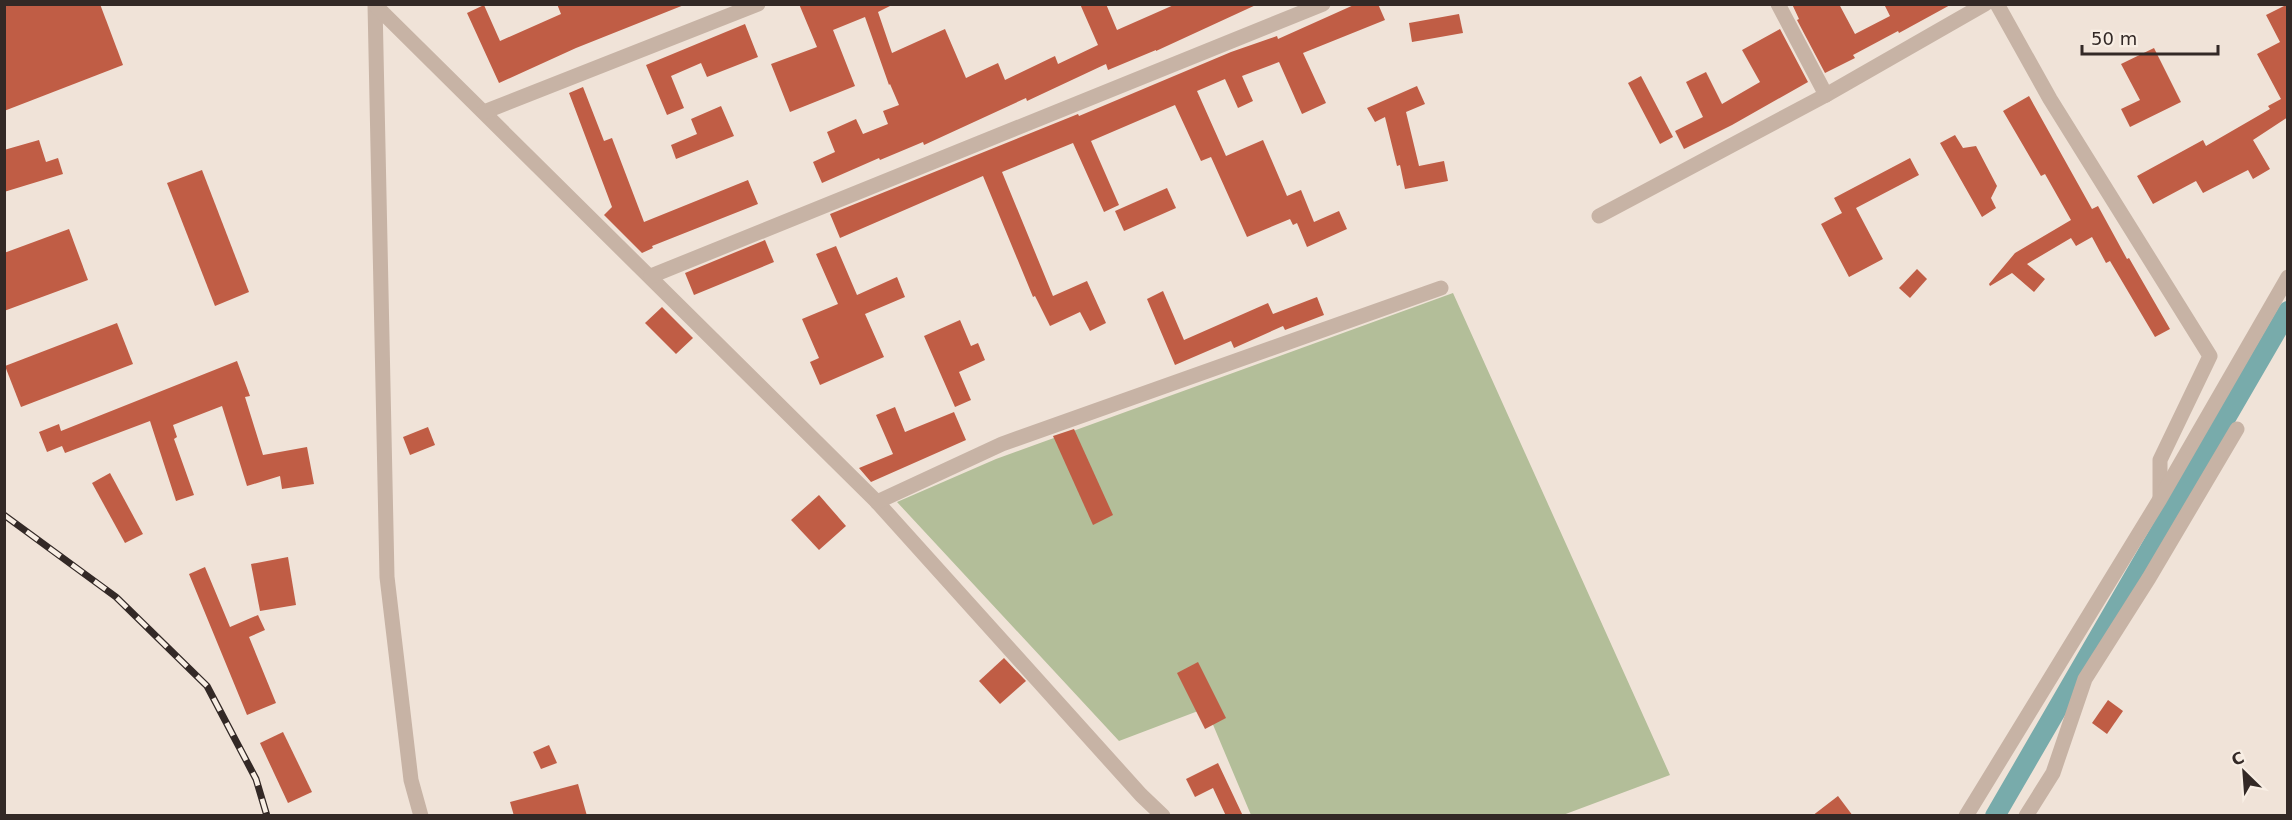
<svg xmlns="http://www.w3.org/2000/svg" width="2292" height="820" font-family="'DejaVu Sans',sans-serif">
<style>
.green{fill:#b3be99}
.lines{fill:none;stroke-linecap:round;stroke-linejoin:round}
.canal{stroke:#78abab;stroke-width:20}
.building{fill:#c05d45}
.minor{stroke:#c7b3a5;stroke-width:15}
.rail-casing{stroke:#332926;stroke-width:7}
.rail{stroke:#f8eee4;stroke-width:4.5;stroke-dasharray:14;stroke-linecap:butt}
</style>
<rect width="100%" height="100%" fill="#f0e3d8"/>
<!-- green -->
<polygon class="green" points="1453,293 1670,775 1563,815 1251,815 1206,708 1119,741 897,502 996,459"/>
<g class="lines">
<!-- canal -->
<polyline class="canal" points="1995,816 2288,311"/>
</g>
<!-- building -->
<g class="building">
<polygon points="4,4 100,4 123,65 4,111"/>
<polygon points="557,4 684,4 684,5 576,48 499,83 467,13 484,5 500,41 561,14"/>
<polygon points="799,4 894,4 878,12 892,53 945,29 966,78 998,63 1005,80 1055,56 1058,64 1098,45 1080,4 1106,4 1117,30 1176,4 1258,4 1156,51 1156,50 1108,70 1106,64 1027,101 1026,98 924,145 923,142 880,160 879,158 822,183 813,162 835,152 827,132 856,119 863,134 888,124 883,111 899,105 890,84 889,85 865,17 833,30 855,86 790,112 771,64 817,47"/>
<polygon points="1356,4 1378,4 1385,20 1303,53 1326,103 1302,114 1279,62 1242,76 1253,101 1238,108 1225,79 1197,91 1226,156 1263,140 1287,196 1301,190 1314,222 1339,211 1347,229 1307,247 1297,223 1293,225 1290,219 1247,237 1211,157 1201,161 1175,105 1091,141 1119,205 1104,212 1073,143 1002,172 1053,296 1087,281 1106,323 1090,331 1080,312 1050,326 1035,296 1033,297 983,176 840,238 830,214 1078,114 1079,116 1231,52 1277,36 1278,39"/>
<polygon points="1792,4 1839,4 1855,34 1890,16 1884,4 1952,4 1899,33 1898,31 1853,55 1855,58 1825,73 1797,20 1799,19"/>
<polygon points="2288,4 2288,117 2253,140 2270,169 2253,179 2248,170 2203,193 2196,181 2153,204 2137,176 2203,140 2206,146 2270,109 2268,106 2281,99 2257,54 2280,42 2266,15"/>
<polygon points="1459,14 1463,33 1412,42 1409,23"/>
<polygon points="745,24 758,57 707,77 701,63 671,76 684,108 667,115 646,65"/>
<polygon points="1780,29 1808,82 1732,125 1684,149 1675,131 1703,117 1686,82 1706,72 1722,104 1760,82 1742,50"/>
<polygon points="2154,48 2181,102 2130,127 2121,109 2140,100 2121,64"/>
<polygon points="1641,76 1673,137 1660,144 1628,83"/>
<polygon points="1417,86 1425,104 1406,112 1419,166 1444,161 1448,181 1405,189 1400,165 1397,166 1385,117 1375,122 1367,108"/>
<polygon points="583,87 604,141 612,138 644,222 748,180 758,204 652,246 653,248 642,253 604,215 612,207 569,93"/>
<polygon points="2029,96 2092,209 2098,206 2127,259 2129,258 2170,329 2155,337 2110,261 2106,263 2092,237 2076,246 2071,238 2027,264 2045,279 2034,292 2012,273 1990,286 1989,284 2015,253 2071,220 2045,174 2041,176 2003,111"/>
<polygon points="721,106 734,136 676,159 671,145 697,134 691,119"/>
<polygon points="1955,135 1963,148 1976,146 1997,186 1991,198 1996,208 1982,217 1940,143"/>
<polygon points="39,140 46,162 58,158 63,174 4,192 4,150"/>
<polygon points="1910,158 1919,175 1856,208 1883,259 1849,277 1821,224 1842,213 1834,198"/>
<polygon points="202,170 249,292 215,306 167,183"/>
<polygon points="1167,188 1176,208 1124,231 1115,211"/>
<polygon points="69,229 88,280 4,311 4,253"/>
<polygon points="765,240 774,262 694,295 685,273"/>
<polygon points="836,246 857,295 897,277 905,297 865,314 884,357 820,385 810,362 819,358 802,319 838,304 816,254"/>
<polygon points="1917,269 1927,279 1910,298 1899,288"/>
<polygon points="1163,291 1184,340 1268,303 1273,314 1317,297 1324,315 1285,330 1283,326 1234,348 1231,341 1175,365 1147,299"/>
<polygon points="662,307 693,338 676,354 645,323"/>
<polygon points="960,320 971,346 978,343 985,360 959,372 971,400 955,407 924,336"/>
<polygon points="117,323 133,364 21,407 5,366"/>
<polygon points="237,361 250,396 245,397 263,455 307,447 314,484 282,489 280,476 247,486 222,406 173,425 177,437 174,439 194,495 176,501 150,421 65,453 62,446 47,452 39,432 59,424 61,431"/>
<polygon points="895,407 905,432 954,412 966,440 871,482 859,468 893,454 876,415"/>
<polygon points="428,427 435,445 410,455 403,437"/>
<polygon points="1074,429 1113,515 1093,525 1053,436"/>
<polygon points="110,473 143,534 125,543 92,483"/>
<polygon points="819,495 846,526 819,550 791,520"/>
<polygon points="288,557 296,605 260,611 251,564"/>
<polygon points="205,567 230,627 258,615 265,630 249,637 276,703 247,715 189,574"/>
<polygon points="1004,658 1026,681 1000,704 979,681"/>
<polygon points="1198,662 1226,718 1205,729 1177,673"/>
<polygon points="2108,700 2123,711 2107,734 2092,723"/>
<polygon points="283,732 312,792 288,803 260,743"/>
<polygon points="549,745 557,763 541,769 533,752"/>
<polygon points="1218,763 1243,816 1226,816 1213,788 1195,797 1186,779"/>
<polygon points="578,784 587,816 514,816 510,802"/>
<polygon points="1838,796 1853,816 1812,816"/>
</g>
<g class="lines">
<!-- minor -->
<g class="minor">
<polyline points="375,4 387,577 411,780 421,816"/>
<polyline points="1778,4 1826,95 1985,4"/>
<polyline points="1997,4 2050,99 2210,356 2160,460 2160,498"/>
<polyline points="376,6 877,502 1141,795 1163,816"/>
<polyline points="484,112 758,4"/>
<polyline points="1599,216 1826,95"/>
<polyline points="651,276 1323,4"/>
<polyline points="877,502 1002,444 1441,288"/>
<polyline points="1966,816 2160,499 2288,277"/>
<polyline points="2026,816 2053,773 2085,679 2149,578 2237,429"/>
</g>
<defs>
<polyline id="rail" points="4,515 116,597 207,686 256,779 267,816"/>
</defs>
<!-- rail casing -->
<use href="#rail" class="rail-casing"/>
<!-- rail -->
<use href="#rail" class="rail"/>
</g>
<!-- border -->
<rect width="2292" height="820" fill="none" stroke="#332926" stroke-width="12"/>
<!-- north arrow -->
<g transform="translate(2244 772) rotate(335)" stroke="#f8eee4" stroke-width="4.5" paint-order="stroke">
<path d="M0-4.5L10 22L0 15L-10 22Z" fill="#332926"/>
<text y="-9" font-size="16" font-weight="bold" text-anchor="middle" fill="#332926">С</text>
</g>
<!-- scale -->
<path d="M2082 45v9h136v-9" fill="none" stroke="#332926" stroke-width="3"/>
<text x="2091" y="45" font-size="18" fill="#332926" stroke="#f8eee4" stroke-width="4.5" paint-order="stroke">50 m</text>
</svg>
